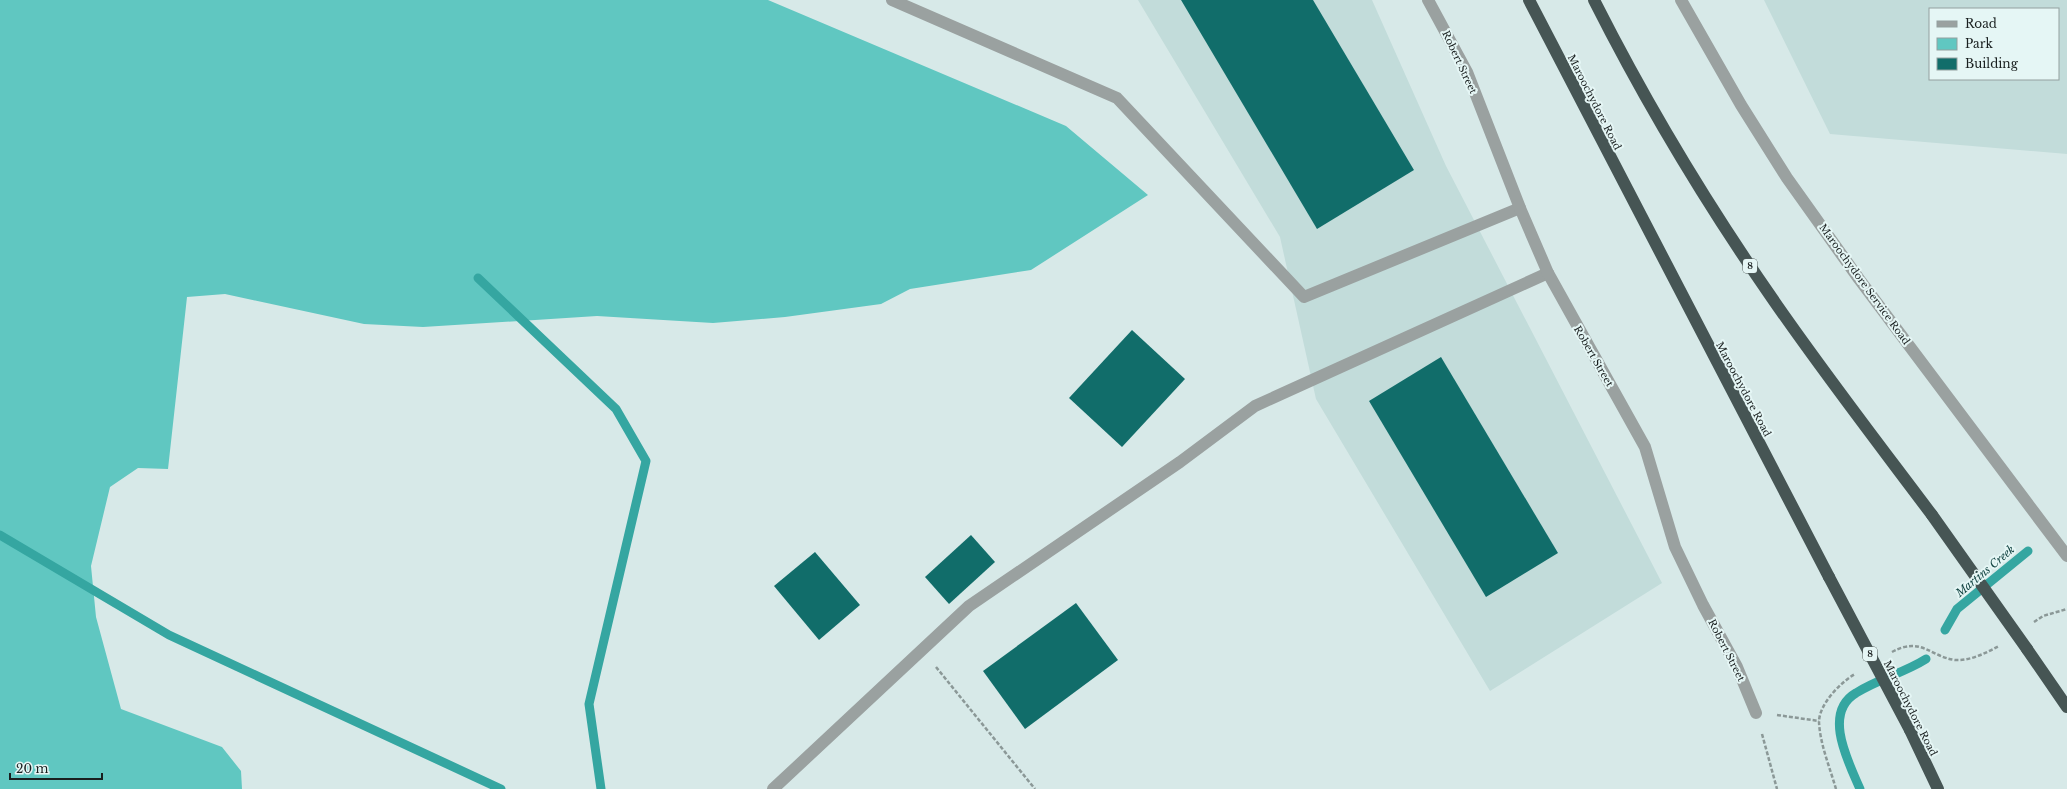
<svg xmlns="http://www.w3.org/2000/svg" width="2067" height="789" font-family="'Libre Baskerville',serif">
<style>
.built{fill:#c2dcda;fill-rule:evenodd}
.green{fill:#60c7c1}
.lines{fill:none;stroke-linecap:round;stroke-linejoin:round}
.stream{stroke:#35a6a1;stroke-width:9}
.building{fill:#116d6a}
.path{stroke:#8b9897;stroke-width:2.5;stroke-dasharray:4 2;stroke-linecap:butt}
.lane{stroke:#9aa1a0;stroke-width:12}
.street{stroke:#9aa1a0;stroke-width:12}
.highway{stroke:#465554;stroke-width:12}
.highway-bridge{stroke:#465554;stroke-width:12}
.labels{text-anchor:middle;stroke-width:4;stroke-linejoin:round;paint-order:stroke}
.shield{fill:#e5f6f5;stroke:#56605f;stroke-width:1}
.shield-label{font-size:9px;font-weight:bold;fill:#191f1f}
.street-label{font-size:10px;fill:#191f1f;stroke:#e5f6f5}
.water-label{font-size:11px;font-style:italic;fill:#134442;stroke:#e5f6f5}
</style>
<rect width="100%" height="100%" fill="#d7e9e8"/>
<!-- built -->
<g class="built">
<polygon points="1138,0 1372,0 1446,166 1662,583 1490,691 1316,399 1280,237"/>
<path d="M1764,0H2067V154L1830,134ZM1930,9H2058V79H1930Z"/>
</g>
<!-- green -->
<polygon class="green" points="0,0 768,0 1066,126 1148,195 1031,270 910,289 881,304 785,317 713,323 597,316 423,327 364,324 225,294 187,297 168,469 138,468 110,487 91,566 96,617 121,709 222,747 241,771 242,789 0,789"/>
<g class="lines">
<!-- stream -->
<g class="stream">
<polyline points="478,278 616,409 646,461 589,704 601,789"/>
<polyline points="0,535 169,635 501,789"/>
<polyline points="1945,630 1957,609 2028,551"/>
<path d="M1860,789C1849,763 1822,713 1856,693C1878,679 1904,673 1926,659"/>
</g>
</g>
<!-- building -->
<g class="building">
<polygon points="1181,0 1313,0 1414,170 1317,229"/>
<polygon points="1132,330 1185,379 1122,447 1069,398"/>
<polygon points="1441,357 1558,553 1486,597 1369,401"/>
<polygon points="971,535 995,562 949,604 925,577"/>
<polygon points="815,552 860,605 819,640 774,586"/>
<polygon points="1076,603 1118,660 1025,729 983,671"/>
</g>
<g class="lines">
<!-- path -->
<g class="path">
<polyline points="2034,622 2043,616 2067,609"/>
<path d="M1892,652C1921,636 1931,657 1955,660C1970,661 1986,653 1999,646"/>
<polyline points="936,667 1035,789"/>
<polyline points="1777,715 1819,721"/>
<polyline points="1762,734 1777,789"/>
<path d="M1836,789C1830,768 1820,744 1819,722C1819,704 1841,682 1855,674"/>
</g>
<!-- lane -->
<g class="lane">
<polyline points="892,0 1117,98 1304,297 1520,208"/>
<polyline points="773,789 969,606 1180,462 1255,406 1548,273"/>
</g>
<!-- street -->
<g class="street">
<polyline points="1428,0 1467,72 1520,208 1548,273 1645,447 1675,547 1703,605 1737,667 1756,713"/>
<polyline points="1681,0 1741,105 1787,178 1859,279 2067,556"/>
</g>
<!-- highway -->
<g class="highway">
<polyline points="1529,0 1829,577"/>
<path d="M1594,0C1646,103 1706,203 1772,298C1823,372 1878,443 1932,515"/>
<polyline points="2027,649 2067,707"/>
<polyline points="1910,730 1938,789"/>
</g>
<!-- highway-bridge -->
<g class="highway-bridge">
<polyline points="1932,515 2027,649"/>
<polyline points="1829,577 1910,730"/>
</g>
</g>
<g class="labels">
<!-- shield labels -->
<g class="shield">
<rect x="1743" y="259" width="14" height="14" rx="3"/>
<rect x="1863" y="647" width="14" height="14" rx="3"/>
</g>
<g class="shield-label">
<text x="1750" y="269">8</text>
<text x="1870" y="657">8</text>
</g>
<!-- street labels -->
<g class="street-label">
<text transform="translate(1460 62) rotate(65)" y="4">Robert Street</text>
<text transform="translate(1595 102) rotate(63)" y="4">Maroochydore Road</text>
<text transform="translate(1865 284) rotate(54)" y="4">Maroochydore Service Road</text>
<text transform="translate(1594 356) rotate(60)" y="4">Robert Street</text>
<text transform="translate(1744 389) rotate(62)" y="4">Maroochydore Road</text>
<text transform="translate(1727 650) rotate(63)" y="4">Robert Street</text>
<text transform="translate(1911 708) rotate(63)" y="4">Maroochydore Road</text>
</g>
<!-- water labels -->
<g class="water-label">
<text transform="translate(1985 571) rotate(-40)" y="4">Martins Creek</text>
</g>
</g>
<!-- legend -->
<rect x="1929" y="8" width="130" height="72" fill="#e5f6f5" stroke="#93a09f"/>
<rect x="1937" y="21" width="20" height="6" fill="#9aa1a0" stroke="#93a09f"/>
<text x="1965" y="28" font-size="12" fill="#191f1f">Road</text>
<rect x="1937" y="38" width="20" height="12" fill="#60c7c1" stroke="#93a09f"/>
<text x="1965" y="48" font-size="12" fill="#191f1f">Park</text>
<rect x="1937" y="58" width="20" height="12" fill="#116d6a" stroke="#93a09f"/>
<text x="1965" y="68" font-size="12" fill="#191f1f">Building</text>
<!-- scale -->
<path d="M10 773v6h92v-6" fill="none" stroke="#191f1f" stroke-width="2"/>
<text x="16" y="773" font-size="12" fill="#191f1f" stroke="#e5f6f5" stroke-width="3" paint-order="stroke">20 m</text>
</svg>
